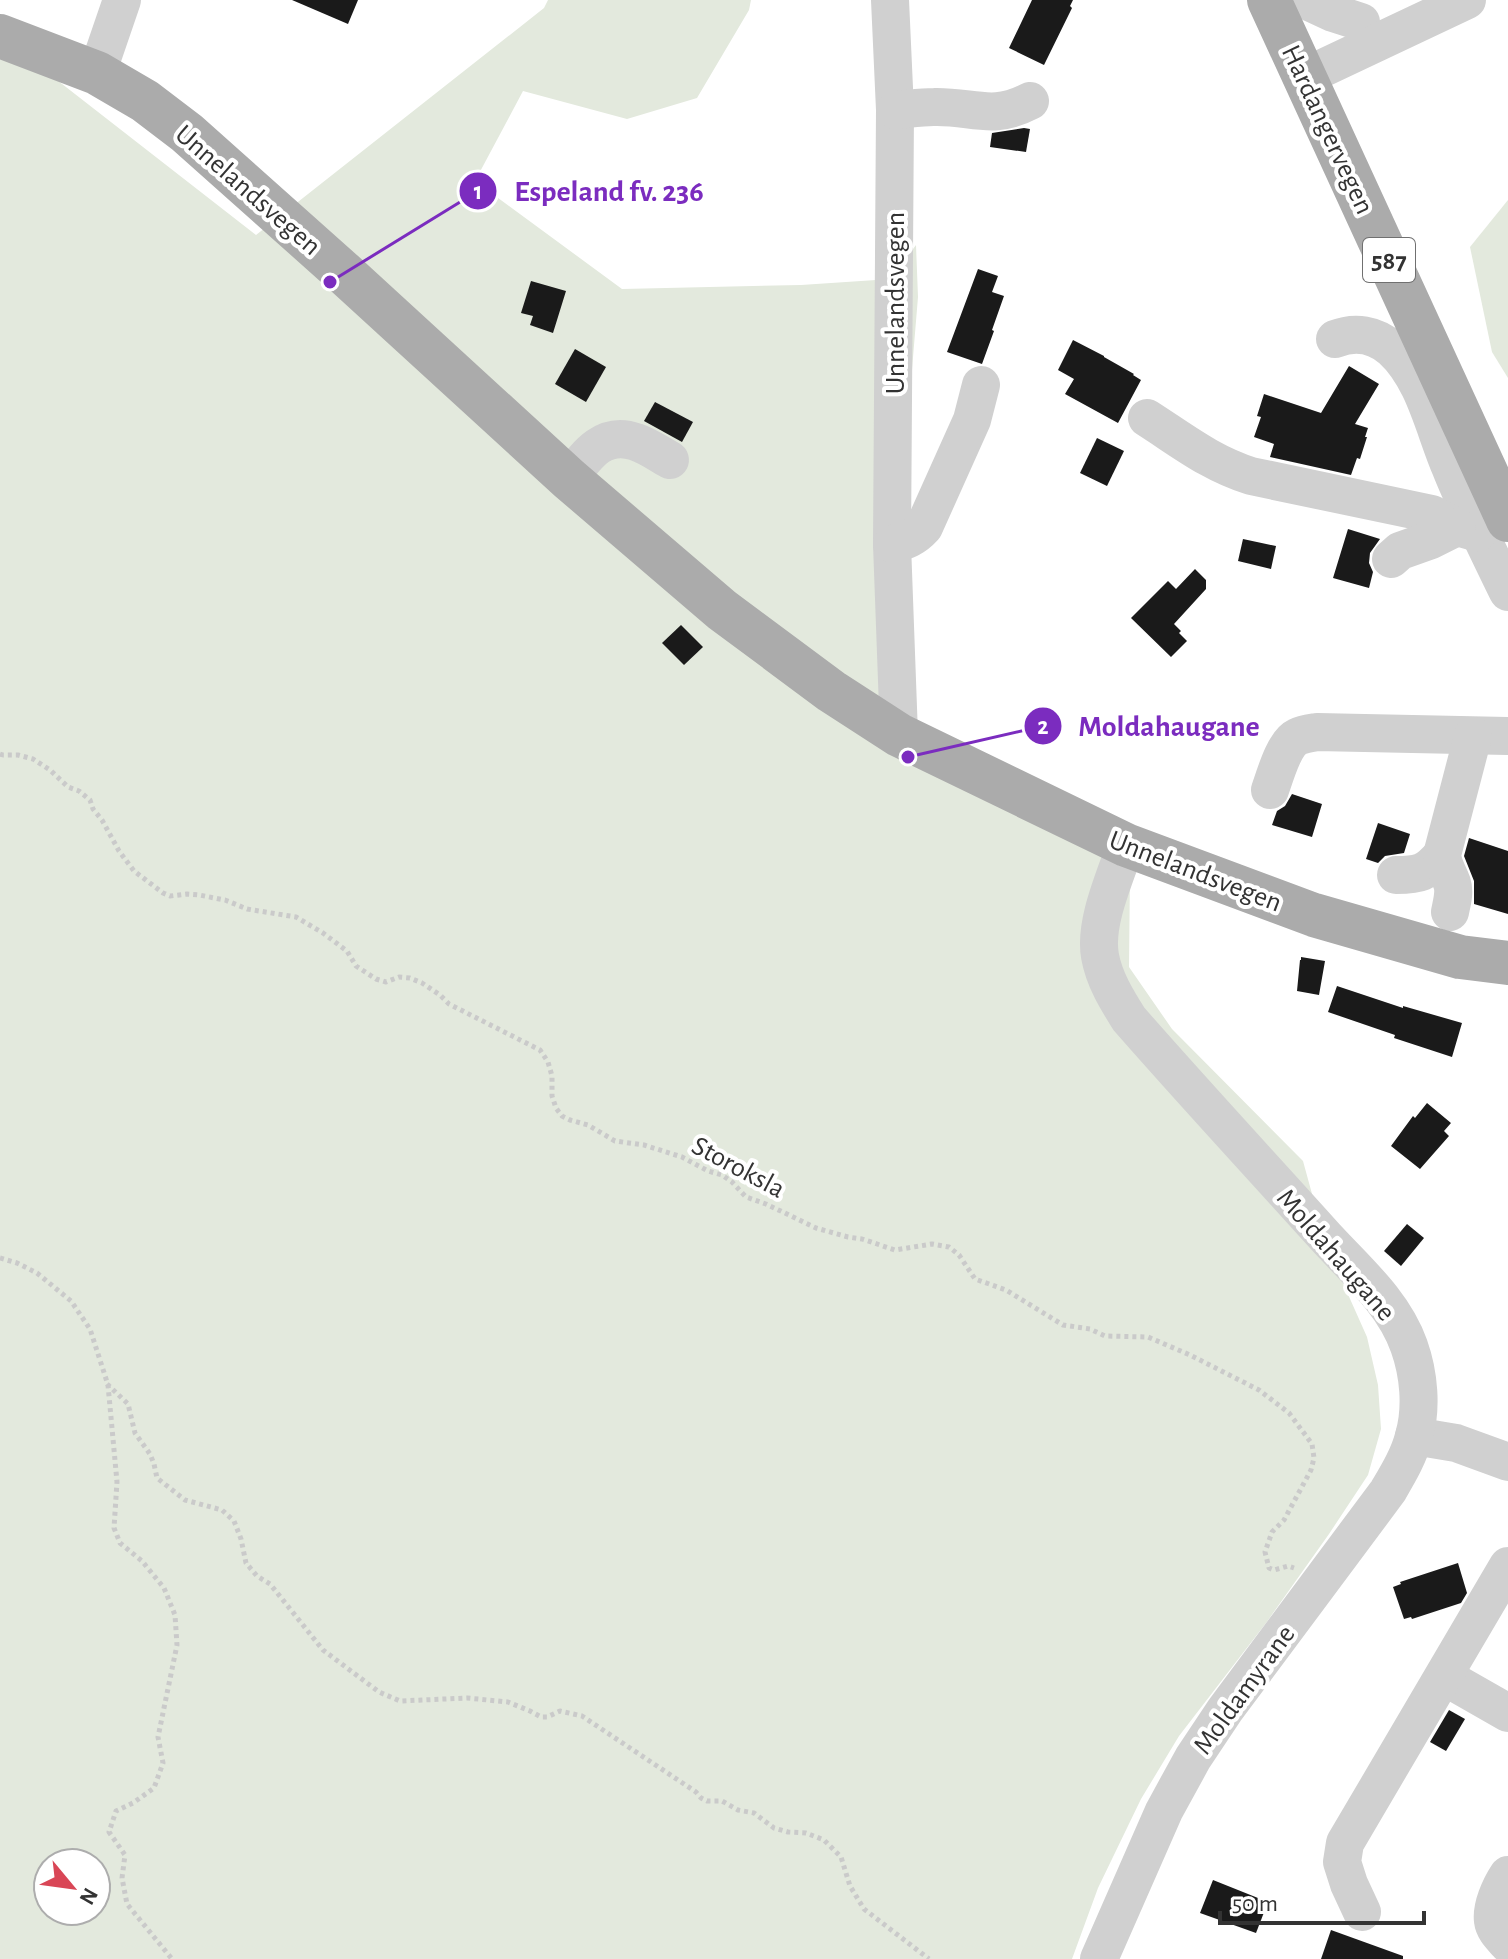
<svg xmlns="http://www.w3.org/2000/svg" width="1508" height="1959" font-family="'Alegreya Sans',sans-serif">
<style>
.green{fill:#e3e9dd;fill-rule:evenodd}
.building{fill:#1a1a1a}
.lines{fill:none;stroke-linecap:round;stroke-linejoin:round}
.path{stroke:#cacaca;stroke-width:5;stroke-dasharray:4 4;stroke-linecap:butt}
.minor{stroke:#d0d0d0;stroke-width:38}
.major{stroke:#ababab;stroke-width:44}
.labels{text-anchor:middle;stroke-width:8;stroke-linejoin:round;paint-order:stroke}
.shield{fill:#fff;stroke:#707070;stroke-width:2}
.shield-label{font-size:26px;font-weight:bold;fill:#333}
.street-label{font-size:28px;fill:#333;stroke:#fff}
.leader{fill:none;stroke:#7b2cbf;stroke-width:3}
.callout-dot{fill:#7b2cbf;stroke:#fff;stroke-width:3}
.mark-label{font-size:24px;text-anchor:middle;font-weight:bold;fill:#fff}
.callout-label{font-size:30px;text-anchor:middle;font-weight:bold;fill:#7b2cbf;stroke:#fff;stroke-width:8;stroke-linejoin:round;paint-order:stroke}
</style>
<rect width="100%" height="100%" fill="#fff"/>
<!-- green -->
<g class="green">
<path d="M548,0H751L749,10L697,98L627,119L523,91L475,181L622,289L801,285L891,279L916,245L918,297L888,659V714L1130,872L1129,967L1172,1029L1303,1161L1326,1245L1367,1337L1378,1385L1381,1429L1368,1475L1329,1534L1266,1623L1179,1736L1141,1799L1098,1888L1072,1959H0V56L48,73L256,235L544,8ZM48,1863H96V1911H48Z"/>
<polygon points="1508,200 1508,378 1492,352 1470,247"/>
</g>
<!-- building -->
<g class="building">
<polygon points="292,0 358,0 348,24"/>
<polygon points="1032,0 1073,0 1070,6 1072,8 1044,65 1009,48"/>
<polygon points="1024,128 1030,129 1026,152 990,147 992,133"/>
<polygon points="978,269 998,276 992,292 1004,296 992,330 994,331 982,364 947,352"/>
<polygon points="531,281 566,291 553,333 530,325 533,316 521,313"/>
<polygon points="1073,340 1104,356 1104,357 1134,374 1133,375 1141,380 1118,423 1065,394 1074,379 1058,370"/>
<polygon points="575,349 606,367 586,402 555,384"/>
<polygon points="1349,366 1379,384 1355,424 1368,428 1365,437 1367,437 1360,459 1357,458 1351,475 1270,457 1274,444 1254,437 1261,417 1257,416 1264,394 1321,413"/>
<polygon points="655,402 693,422 682,442 644,421"/>
<polygon points="1097,438 1124,451 1107,486 1080,473"/>
<polygon points="1348,529 1380,539 1370,553 1369,563 1373,572 1369,588 1333,578"/>
<polygon points="1243,539 1276,546 1271,569 1238,561"/>
<polygon points="1195,569 1206,580 1206,589 1174,624 1181,631 1179,633 1187,641 1171,657 1131,618 1168,581 1176,589"/>
<polygon points="681,625 703,647 684,665 662,643"/>
<polygon points="1292,794 1322,804 1312,837 1272,825 1277,811 1285,806"/>
<polygon points="1378,823 1410,834 1404,853 1385,856 1378,863 1366,859"/>
<polygon points="1469,838 1508,851 1508,914 1474,904 1474,881 1464,856"/>
<polygon points="1301,957 1325,961 1319,995 1297,991 1300,960 1301,960"/>
<polygon points="1337,986 1403,1008 1403,1006 1462,1023 1452,1057 1394,1038 1395,1035 1328,1012"/>
<polygon points="1427,1103 1451,1123 1444,1131 1449,1136 1420,1169 1391,1146 1413,1116 1415,1118"/>
<polygon points="1407,1224 1424,1238 1401,1266 1384,1251"/>
<polygon points="1458,1563 1467,1593 1461,1603 1412,1619 1411,1617 1404,1619 1393,1587 1401,1584 1400,1582"/>
<polygon points="1449,1710 1465,1719 1446,1751 1430,1742"/>
<polygon points="1213,1880 1268,1902 1256,1933 1200,1913"/>
<polygon points="1331,1930 1403,1956 1403,1959 1321,1959"/>
</g>
<g class="lines">
<!-- path -->
<g class="path">
<polyline points="0,754 3,755 18,755 33,759 50,770 68,787 79,791 90,800 93,809 102,820 119,851 134,871 163,893 170,896 187,894 199,895 225,900 247,909 296,917 323,933 347,951 356,966 376,979 386,982 399,977 410,978 422,983 440,995 449,1004 540,1050 548,1062 552,1076 552,1096 556,1108 562,1116 570,1120 588,1125 615,1141 644,1145 682,1157 708,1171 722,1175 732,1182 746,1197 766,1204 816,1228 848,1237 862,1239 895,1250 932,1244 949,1247 959,1255 975,1279 1006,1290 1063,1325 1090,1329 1105,1336 1148,1337 1190,1355 1259,1390 1289,1413 1312,1444 1314,1458 1311,1470 1284,1520 1272,1532 1265,1552 1269,1568 1274,1570 1288,1566 1294,1568"/>
<polyline points="0,1258 17,1263 37,1273 71,1301 90,1329 108,1385 117,1482 114,1528 120,1543 142,1561 164,1588 175,1615 177,1645 158,1737 163,1763 154,1788 133,1803 116,1811 109,1832 125,1855 122,1878 127,1904 172,1959"/>
<polyline points="107,1384 128,1404 135,1433 150,1454 154,1464 157,1478 185,1500 222,1510 234,1521 241,1539 246,1563 257,1576 270,1584 323,1650 379,1692 400,1701 467,1698 508,1702 530,1711 541,1717 547,1717 560,1711 582,1716 696,1792 701,1798 707,1801 722,1801 738,1810 754,1813 774,1828 788,1832 806,1833 824,1840 841,1857 850,1886 864,1909 929,1959"/>
</g>
<!-- minor -->
<g class="minor">
<polyline points="890,0 895,110 892,544 899,735"/>
<polyline points="1305,0 1333,13 1361,22"/>
<polyline points="97,73 122,0"/>
<polyline points="1304,77 1467,0"/>
<path d="M895,110C908,109 921,107 934,107C973,106 992,121 1030,101"/>
<path d="M1335,339C1355,331 1375,334 1392,349C1425,379 1434,430 1451,469C1468,511 1488,551 1508,592"/>
<path d="M1147,418C1183,441 1210,463 1251,476L1432,514L1457,527L1478,533"/>
<path d="M569,479C586,456 603,430 636,442C648,446 659,454 670,460"/>
<path d="M892,544C906,541 914,538 924,527L972,420L981,385"/>
<polyline points="1391,559 1400,551 1431,540 1457,527"/>
<path d="M1270,790C1275,776 1284,743 1297,737C1303,734 1311,733 1317,732L1508,736"/>
<path d="M1396,875C1420,875 1426,873 1442,855"/>
<path d="M1450,912C1452,902 1455,892 1452,883C1448,872 1443,866 1442,855L1473,736"/>
<polyline points="1414,1436 1456,1443 1508,1462"/>
<polyline points="1445,1677 1508,1713"/>
<path d="M1508,1875C1500,1887 1491,1907 1493,1921C1494,1930 1502,1937 1508,1944"/>
<polyline points="1362,1912 1349,1884 1342,1862 1345,1843 1508,1566"/>
<path d="M1099,1959L1164,1811L1193,1758L1225,1710L1388,1491C1398,1474 1409,1456 1414,1436C1422,1408 1419,1374 1409,1346C1393,1300 1352,1267 1321,1232C1257,1161 1192,1091 1129,1019C1117,1000 1104,979 1100,956C1094,923 1115,877 1126,845"/>
</g>
<!-- major -->
<g class="major">
<polyline points="1269,0 1508,520"/>
<polyline points="0,36 97,73 145,101 187,133 344,273 569,479 722,610 831,691 899,735 1126,845 1314,915 1460,957 1508,963"/>
</g>
</g>
<g class="labels">
<!-- shield labels -->
<rect class="shield" x="1363" y="238" width="52" height="44" rx="6"/>
<g class="shield-label">
<text x="1389" y="269">587</text>
</g>
<!-- street labels -->
<g class="street-label">
<text transform="translate(1329 129) rotate(65)" y="10">Hardangervegen</text>
<text transform="translate(249 189) rotate(41)" y="10">Unnelandsvegen</text>
<text transform="translate(894 303) rotate(-90)" y="10">Unnelandsvegen</text>
<text transform="translate(1196 870) rotate(21)" y="10">Unnelandsvegen</text>
<text transform="translate(739 1166) rotate(28)" y="10">Storoksla</text>
<text transform="translate(1337 1254) rotate(49)" y="10">Moldahaugane</text>
<text transform="translate(1243 1689) rotate(-54)" y="10">Moldamyrane</text>
</g>
</g>
<!-- callouts -->
<path class="leader" d="M330 282L478 191M908 757L1043 726"/>
<g class="callout-dot">
<circle cx="330" cy="282" r="8"/>
<circle cx="908" cy="757" r="8"/>
<circle cx="478" cy="191" r="20"/>
<circle cx="1043" cy="726" r="20"/>
</g>
<g class="mark-label">
<text x="478" y="199">1</text>
<text x="1043" y="734">2</text>
</g>
<g class="callout-label">
<text x="609" y="201">Espeland fv. 236</text>
<text x="1169" y="736">Moldahaugane</text>
</g>
<!-- north arrow -->
<g transform="translate(72 1887) rotate(119)"><circle r="38" fill="#ffffff" stroke="#adadad" stroke-width="2"/>
<path d="M0-6L14 30L0 20L-14 30Z" fill="#d94656"/>
<text y="-12" font-size="22" font-weight="bold" text-anchor="middle" fill="#333333">N</text>
</g>
<!-- scale -->
<path d="M1220 1911v12h204v-12" fill="none" stroke="#333333" stroke-width="4"/>
<text x="1232" y="1911" font-size="24" fill="#333333" stroke="#ffffff" stroke-width="6" paint-order="stroke">50 m</text>
</svg>
